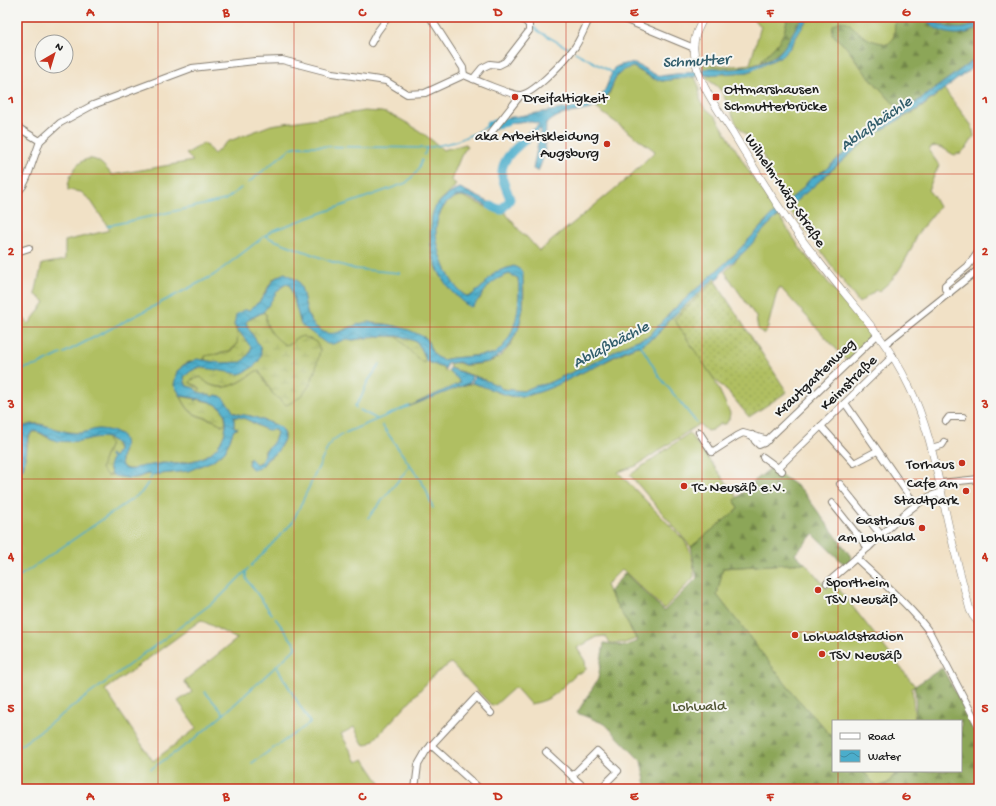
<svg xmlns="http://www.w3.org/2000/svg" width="996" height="806" font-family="'Gochi Hand',sans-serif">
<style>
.grass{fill:#b0bf62;stroke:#666e3f;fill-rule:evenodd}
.forest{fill:url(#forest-firs);stroke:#54613a}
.wetland{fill:url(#wetland-marsh);stroke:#666e3f}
.garden{fill:url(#garden-dots);stroke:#666e3f}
.water{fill:url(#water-waves);stroke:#346474}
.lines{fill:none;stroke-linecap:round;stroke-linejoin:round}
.stream{stroke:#4badcb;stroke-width:1.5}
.river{stroke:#4badcb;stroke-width:9}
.minor-casing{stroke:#867e71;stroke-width:8}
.tertiary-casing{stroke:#867e71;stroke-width:8}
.minor{stroke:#fff;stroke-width:6}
.tertiary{stroke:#fff;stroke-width:7}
.grid{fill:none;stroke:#c8321e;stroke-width:1;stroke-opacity:0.55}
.poi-dot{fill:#c8321e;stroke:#f6f6f2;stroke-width:1.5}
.labels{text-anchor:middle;stroke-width:4;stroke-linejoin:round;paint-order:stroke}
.poi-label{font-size:15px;fill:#1c1c1c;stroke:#f6f6f2;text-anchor:start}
.street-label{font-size:15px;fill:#1c1c1c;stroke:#f6f6f2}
.park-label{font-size:15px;fill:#505534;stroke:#f6f6f2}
.water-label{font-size:16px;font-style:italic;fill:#315d6b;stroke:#f6f6f2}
.neatline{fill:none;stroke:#c8321e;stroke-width:1.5}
.grid-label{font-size:13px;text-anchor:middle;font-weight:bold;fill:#c8321e}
</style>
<defs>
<pattern id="forest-firs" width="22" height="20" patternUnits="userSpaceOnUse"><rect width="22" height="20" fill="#8ca658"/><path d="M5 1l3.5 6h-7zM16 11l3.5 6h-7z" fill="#728648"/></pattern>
<pattern id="wetland-marsh" width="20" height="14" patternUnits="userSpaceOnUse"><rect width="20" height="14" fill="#b0bf62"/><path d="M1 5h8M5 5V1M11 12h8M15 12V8" fill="none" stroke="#97a454"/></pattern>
<pattern id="garden-dots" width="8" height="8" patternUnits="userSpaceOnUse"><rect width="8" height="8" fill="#b0bf62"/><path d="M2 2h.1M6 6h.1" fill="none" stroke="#97a454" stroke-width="1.8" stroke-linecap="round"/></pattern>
<pattern id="water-waves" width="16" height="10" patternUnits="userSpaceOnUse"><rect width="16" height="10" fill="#4badcb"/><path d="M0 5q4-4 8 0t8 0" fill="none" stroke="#3e8ca4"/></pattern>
</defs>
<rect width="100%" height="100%" fill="#f6f6f2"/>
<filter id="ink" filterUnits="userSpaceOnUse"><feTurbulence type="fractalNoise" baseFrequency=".025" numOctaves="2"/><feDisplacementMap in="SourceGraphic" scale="8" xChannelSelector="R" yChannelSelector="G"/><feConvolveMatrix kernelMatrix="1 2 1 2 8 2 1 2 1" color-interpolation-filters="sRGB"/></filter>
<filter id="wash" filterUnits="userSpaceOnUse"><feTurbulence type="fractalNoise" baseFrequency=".012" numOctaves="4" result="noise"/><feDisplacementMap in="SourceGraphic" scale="16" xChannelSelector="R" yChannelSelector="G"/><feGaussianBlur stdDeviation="0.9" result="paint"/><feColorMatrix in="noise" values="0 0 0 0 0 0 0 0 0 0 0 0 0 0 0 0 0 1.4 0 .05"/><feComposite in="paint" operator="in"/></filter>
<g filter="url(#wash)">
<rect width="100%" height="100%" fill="#f1e1c6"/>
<!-- grass -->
<g class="grass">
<path d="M750,17H787C786,37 776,46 762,59V62C752,66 744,68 733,69C723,70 714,66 704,70L702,64L735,66L750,64L761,26Z"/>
<path d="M810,17H892L895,21L894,38L888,44C866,41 862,36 848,22L832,33L847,48L863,70L892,102L904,111L862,138L825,170L810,179L801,190L784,204L780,198L775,182L760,149L737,125L722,92L717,86L708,80L706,75L748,72L782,56L790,48L804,24Z"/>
<path d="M633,67L654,79L662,81L695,77L699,87L700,99L703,106L716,117L752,176L776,211L734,255L671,312L649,336L630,343L597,361L546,384L535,386L523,391L502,389L497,385L480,378L450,368L449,363C455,362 459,363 464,365C467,366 485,363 489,362C517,354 527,308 523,282C523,277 517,271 514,266L495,272L481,288L469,297C450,292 434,244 436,227C438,213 447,197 462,196L497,212H501L503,210L524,236H526L539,251L628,178L655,151L596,108C601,104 606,100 609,94C616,79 615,71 633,67Z"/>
<path d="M944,89L972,126L974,136L968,146L961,153L954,155C947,151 939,144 931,147L929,151L939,165L928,190L933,196L939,207L915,237V241C905,261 898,277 879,291L876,290L859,303L799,221L787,209C794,205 797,199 803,195C825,177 846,157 868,139C883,127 901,119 918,110C927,104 935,96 944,89Z"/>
<path d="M365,111C371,112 380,111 386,113C403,118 431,138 443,150L466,144L467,146L461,156L451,180L456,184C451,195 442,196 438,204C427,226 429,258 442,278C448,288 457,295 465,304L480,299L482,294L492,282L497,279L509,274L518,278C521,303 518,339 494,354L453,358L442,360C431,354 431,350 427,339C422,336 418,335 413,333C391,323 375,320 351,327C345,329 337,335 331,334C325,334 317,328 313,324C303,311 306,294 298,281L285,273L273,279L260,301L250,310H246L234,325L238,335V343C227,357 218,351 204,358L205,360C198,360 187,361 182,366C180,368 179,370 177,371L174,385C180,393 184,406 191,412C200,419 214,418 223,426L226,423L225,433L219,447L215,451L200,459L175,464L167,462L134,469H128L124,468L121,464V459L124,448L99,429C82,435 69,433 52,428C48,427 44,424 40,424C32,422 23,427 17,429V315L19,313L29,324L45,302L35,294L42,264L65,260V241L110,230L91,201L81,192L68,190C67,178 78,157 92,159C100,160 107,169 112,175L193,161L186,154L204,143L214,154L227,142L271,125Z"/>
<polygon points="779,216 800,248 871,335 871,338 847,361 780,287 777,292 767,330 764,334 758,329 756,317 725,272 772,221"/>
<path d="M715,278L717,279L715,281L674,319L714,379L730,413L729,419L726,424H720L712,430L707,431L699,424L636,466L618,472L684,540C692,552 694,563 694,577L664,609L622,569L606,585L610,595L623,615L636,639L625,643H610L605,636L597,637L577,648L585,661L586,669L582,673H577C559,689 556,700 530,704L515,687L495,705L492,706L451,663L435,674L372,742L367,745L363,744L354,727L341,734L357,762L364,759L384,789H17V472C28,468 25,443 32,432H38L48,438L84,440L100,436L110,439L108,440L110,444L103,461L111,476L112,474L115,476C121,477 129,479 136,478C142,477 146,473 152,475L188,471L212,461L225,451L234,430L238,429L234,427V417C247,416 254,426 265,429C268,430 272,429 275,430L277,433L273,444L265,450L262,461L256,464L249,459L248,464L249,466L263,465C268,458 276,454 280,447C292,430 277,425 263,420C259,419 255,417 251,416C246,415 241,416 236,413C229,410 227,398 216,395L213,397L210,395L198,392L201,389L198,386L190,383V380L201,377C204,380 207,384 211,385C228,392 243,381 256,371H259L273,394L293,343L285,346C275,338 264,328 266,314L263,312L278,290L286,284L290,285L301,325L321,338L338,342L346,338L353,340L387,336L398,337L411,352L418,359L424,363L426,361L445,369L444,371L451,372V373L461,382C450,393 425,396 413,405L464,385L471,384L472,383C485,386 497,393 510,396C532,400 569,379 589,369L593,368L628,350L637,346H640L657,335L667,322ZM201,620L237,639L184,681L192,692L178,701L197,728L153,761L105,690Z"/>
<polygon points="689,433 738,498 735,500 738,509 691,547 630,475"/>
<polygon points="805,563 827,588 834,583 915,686 912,687 915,721 833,721 833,738 795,696 717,595 723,568"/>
<polygon points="863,771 897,771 888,783 877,787"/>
</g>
<!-- forest -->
<g class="forest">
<path d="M787,17H803C787,38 790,51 762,62V59C776,46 786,37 787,17Z"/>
<path d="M892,17H925C927,23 932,24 937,26C951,33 966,39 979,26V56L904,111L892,102L863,70L847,48L832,34L833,25L840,21L848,22C862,36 866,41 888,44L894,38L895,21Z"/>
<path d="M931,17H944L959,22L971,17H979V19C968,35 942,30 931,17Z"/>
<polygon points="771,468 802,490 852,558 846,566 813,534 795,554 805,563 723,568 717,595 795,696 833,738 833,771 863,771 877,787 888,783 898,771 961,771 961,721 916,721 915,686 942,668 979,735 979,789 650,789 646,785 641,761 605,724 577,713 598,679 604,643 625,646 638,641 609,592 625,573 664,611 697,578 691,547 738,509 735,500 752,483"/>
</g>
<!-- wetland -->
<g class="wetland">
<path d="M263,312L266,314C264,328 275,337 285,345L293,343L294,339L303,336L316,342L320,350C315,374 311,395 286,405L273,394L259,371H256C243,381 228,391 211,385C207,384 204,380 201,377L191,380L190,383L201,389L198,392L194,388L187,386L184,380V377C199,360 220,370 239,374C244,373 248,370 253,367C273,351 250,338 246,322L248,320Z"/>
<path d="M236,328L251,346C250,353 248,359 242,362C237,365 210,363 205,360V356C224,352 243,356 236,328Z"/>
<path d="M401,336L417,342L423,352L426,361L424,363C414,357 407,347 398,338V337Z"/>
<path d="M181,396L214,403L224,411L226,423L223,426C205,412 192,423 181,396Z"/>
<polygon points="110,439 116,443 118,451 114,457 110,454 112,458 109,468 112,474 107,476 101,469 103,461 110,444 107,440"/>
</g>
<!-- garden -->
<polygon class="garden" points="715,281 787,392 749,417 730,394 714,379 674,319"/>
<!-- water -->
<g class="water">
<path d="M803,17H810L804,24L790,48L782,56L748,72L706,75L662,81L654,79L633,67C609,72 616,91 600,104C590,112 574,111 562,115C556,116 551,121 546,124C545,143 547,153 538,171L533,169L541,128L524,143L522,141L539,124C527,119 513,123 500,125L506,118L594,104C607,93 607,82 614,68C637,56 640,70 660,76C676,74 692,72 709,68C716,67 723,69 730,69C743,69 767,64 777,55C789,44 793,30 803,17Z"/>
<path d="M925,17C934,17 933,21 941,25C954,30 971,31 979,19V26C965,40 934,35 925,17Z"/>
<polygon points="979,56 979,62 967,72 944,89 918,109 908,114 869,138 827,174 814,186 797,200 792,207 787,209 784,204 801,190 810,179 825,170 862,138 914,104"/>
<path d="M460,188L497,206L503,210L501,212H497C488,207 470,195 460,196C456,196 453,198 449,201C442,206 437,218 436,228C435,245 450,292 469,297L481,288L495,272L514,266L521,270L523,275V308L518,330L508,347L496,358L488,362L465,365L459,362L446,364L447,366L445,369L426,361L423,352L417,342L401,336H377L353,340L346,339L333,344H327L301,325L290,285L286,284C275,289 272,303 263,312C258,316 250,317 246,322C250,338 273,351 253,367C248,370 244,373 239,374L199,367L191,371L184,377L185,383L187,386L194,388L198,392L210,395L213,397L216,395L221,396L230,406L233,412L238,414L251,416L274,424L280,427L283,432L284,439L277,452L266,460L263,465L257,469H252L248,464L250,458L256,464L262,461C264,446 274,448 277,433L275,430C271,429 268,431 265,429C255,425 246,416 234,417V427L238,428L234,430L225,451L212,461L188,471L152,475C144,472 141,478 134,478C128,479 121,477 114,476L112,474L109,466L112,458L109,455L110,454L114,457L118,451V447C112,434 95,437 85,440C77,442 65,442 57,441C49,439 43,432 34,431C23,437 27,458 23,469L17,472C17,465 21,461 21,453L19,452L21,437L22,434L21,431L25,426C42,420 57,432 75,433C84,434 92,429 99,429C106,429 115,432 121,434C130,448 119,454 121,463C123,471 133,471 138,467C147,466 156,464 165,463C169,462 173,464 177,464C198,461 216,456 224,435C225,431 227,425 226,420C225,404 210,402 197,398L196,401V398L181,396L174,385L177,371L181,369L182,366L197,359L221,363L242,362L250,353L251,347L234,325L236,315L243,310H250C253,306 257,304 260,301C270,290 269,278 285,273L298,281C306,294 303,311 313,324C332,346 349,323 369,322C371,322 373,324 375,324C392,323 412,330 427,339C431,350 431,354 442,360L453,358L494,354C517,339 521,303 518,278L509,274C486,282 488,290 473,306L470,307C443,291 428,257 431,227C432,222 431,217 433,212C437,201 450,193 460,188Z"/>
<path d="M776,211L779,216C766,225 758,238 746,250C737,259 723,268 718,279L715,278L667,322L657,335L640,346C629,346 604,363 593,368L589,369C569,379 533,400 510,396C497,393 485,386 472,383L474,376L497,385L502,389L523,391L535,386L546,384L597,361L630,343L649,336L671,312L734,255Z"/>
<polygon points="450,368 472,376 470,383 408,407 460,383 458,379 448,371"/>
</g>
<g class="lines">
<!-- stream -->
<g class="stream">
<polyline points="531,24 538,31 568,48"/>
<polyline points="575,52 613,73"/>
<polyline points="424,155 427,148"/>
<polyline points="248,183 291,148 299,146 427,148 454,142 475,133 490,125"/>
<polyline points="107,226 225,200 241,188"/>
<polyline points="266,235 269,238 335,263 355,269 400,273"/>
<polyline points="640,344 659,376 696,422"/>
<polyline points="64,353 214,275 271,231 406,183 417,172 422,160"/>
<polyline points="17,370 38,365 61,354"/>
<polyline points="356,408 355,406 361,398 367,383 380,364"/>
<polyline points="360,410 377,419"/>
<polyline points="382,425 425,487 433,508"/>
<polyline points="345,433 409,406"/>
<polyline points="150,479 153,474"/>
<polyline points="368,518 410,466"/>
<polyline points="251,566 292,523 329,445 332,441 342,434"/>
<polyline points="246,572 246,577 247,580 272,614"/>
<polyline points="17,578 141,493 148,483"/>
<polyline points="205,692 224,714"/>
<polyline points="17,748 219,598 248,569"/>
<polyline points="252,763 310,723 277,667"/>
<polyline points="151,769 189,743 224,714 297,647 275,618"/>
</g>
<!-- river -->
<g class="river">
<polyline points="490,125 506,122"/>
<path d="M510,199C508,192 503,183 502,176C500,157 520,145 532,134"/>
<polyline points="491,206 501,210 509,201"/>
</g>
</g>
</g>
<g filter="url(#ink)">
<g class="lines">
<defs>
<g id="minor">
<polyline points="430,17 463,68 464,75"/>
<polyline points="619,17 694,48"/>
<polyline points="371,43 377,32 388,17"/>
<polyline points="473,79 482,68 490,64 499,65 505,62 529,31 529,25 521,17"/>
<polyline points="17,127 40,141"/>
<polyline points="490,134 520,96"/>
<path d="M17,193L23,186L27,178L40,141L60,123L93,105L192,68L255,61L282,60L332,73L386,81L407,94L425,93L464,75C473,79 513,96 521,95C535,93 566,59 575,47C581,38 585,27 590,17"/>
<polyline points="17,252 29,248"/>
<polyline points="949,294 945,289 945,285 968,266 979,251"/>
<polyline points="885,344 979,269"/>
<polyline points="845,403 910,497 917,505"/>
<polyline points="946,421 949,417 963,417"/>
<polyline points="821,426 854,463 877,451"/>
<polyline points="699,432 712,452 737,436 743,433 768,440"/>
<polyline points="752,435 755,441 759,445 764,443 878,334"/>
<polyline points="931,448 942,445 944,442"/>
<polyline points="763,457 782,471"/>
<polyline points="778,468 893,356"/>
<polyline points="940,483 979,479"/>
<polyline points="840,484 881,535"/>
<polyline points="832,503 868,548"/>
<path d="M856,558C881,582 910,605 930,633L979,727"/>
<path d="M827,583C841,571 855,559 869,547C885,532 920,495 941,493"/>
<polyline points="431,745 480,789"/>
<polyline points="546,752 586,789"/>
<polyline points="572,776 597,751 618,771 600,789"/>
<polyline points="415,789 418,765 426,751 476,697 491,713"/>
</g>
<path id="tertiary" d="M704,17C699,27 693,37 694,49C695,80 717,108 733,133C759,176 785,220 817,259C848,300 886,337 908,384C928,423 936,467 945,509C952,543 961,577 970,610L973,616L979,623"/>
</defs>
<!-- minor casing -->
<use href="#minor" class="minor-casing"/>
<!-- tertiary casing -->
<use href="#tertiary" class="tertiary-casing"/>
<!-- minor -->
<use href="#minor" class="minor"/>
<!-- tertiary -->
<use href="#tertiary" class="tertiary"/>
</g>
</g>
<!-- grid -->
<path class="grid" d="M158,17V789M294,17V789M430,17V789M566,17V789M702,17V789M838,17V721M17,174H979M17,327H979M17,479H979M17,632H979M838,771V789"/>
<!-- markers -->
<g class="poi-dot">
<circle cx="515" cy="97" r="4"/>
<rect x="712" y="93" width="8" height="8" rx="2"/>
<circle cx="607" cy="144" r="4"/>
<circle cx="962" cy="463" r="4"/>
<circle cx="684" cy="486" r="4"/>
<circle cx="966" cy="491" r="4"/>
<circle cx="922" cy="528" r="4"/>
<circle cx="818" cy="590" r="4"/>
<circle cx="795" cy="635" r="4"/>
<circle cx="822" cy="654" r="4"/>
</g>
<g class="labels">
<!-- poi labels -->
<g class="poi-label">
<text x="724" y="93">Ottmarshausen<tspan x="724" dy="17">Schmutterbrücke</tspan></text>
<text x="523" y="102">Dreifaltigkeit</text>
<text x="599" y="140" text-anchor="end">aka Arbeitskleidung<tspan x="599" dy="17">Augsburg</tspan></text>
<text x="954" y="468" text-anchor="end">Torhaus</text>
<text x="958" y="487" text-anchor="end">Cafe am<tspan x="958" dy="17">Stadtpark</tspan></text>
<text x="692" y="491">TC Neusäß e.V.</text>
<text x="914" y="524" text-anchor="end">Gasthaus<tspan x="914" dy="17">am Lohwald</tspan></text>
<text x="826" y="586">Sportheim<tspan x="826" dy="17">TSV Neusäß</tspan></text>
<text x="803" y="640">Lohwaldstadion</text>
<text x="830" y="659">TSV Neusäß</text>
</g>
<!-- street labels -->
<g class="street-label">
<text transform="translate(786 190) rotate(56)" y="5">Wilhelm-März-Straße</text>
<text transform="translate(814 377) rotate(-44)" y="5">Krautgartenweg</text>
<text transform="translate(848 382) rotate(-44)" y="5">Keimstraße</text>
</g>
<!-- park labels -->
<g class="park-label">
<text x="699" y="710">Lohwald</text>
</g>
<!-- water labels -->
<g class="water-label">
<text transform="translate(696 59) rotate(-3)" y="6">Schmutter</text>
<text transform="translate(875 122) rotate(-35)" y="6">Ablaßbächle</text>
<text transform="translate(610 343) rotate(-28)" y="6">Ablaßbächle</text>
</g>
</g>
<!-- margin -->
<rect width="996" height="806" fill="none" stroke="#f6f6f2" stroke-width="44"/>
<!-- legend -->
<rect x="832" y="720" width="130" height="52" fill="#f6f6f2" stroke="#9f9f9c"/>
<rect x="840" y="733" width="20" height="6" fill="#ffffff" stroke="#9f9f9c"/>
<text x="868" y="740" font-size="12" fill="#1c1c1c">Road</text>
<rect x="840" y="750" width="20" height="12" fill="url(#water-waves)" stroke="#9f9f9c"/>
<text x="868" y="760" font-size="12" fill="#1c1c1c">Water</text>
<!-- north arrow -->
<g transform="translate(54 54) rotate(38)"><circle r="19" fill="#f6f6f2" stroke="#9f9f9c"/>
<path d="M0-3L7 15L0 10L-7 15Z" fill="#c8321e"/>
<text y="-6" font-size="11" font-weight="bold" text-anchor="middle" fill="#1c1c1c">N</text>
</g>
<rect x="22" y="22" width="952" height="762" class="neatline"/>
<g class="grid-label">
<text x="90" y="16">A</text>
<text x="226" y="16">B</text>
<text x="362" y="16">C</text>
<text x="498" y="16">D</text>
<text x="634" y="16">E</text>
<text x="770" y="16">F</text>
<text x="906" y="16">G</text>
<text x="11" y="103">1</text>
<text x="985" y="103">1</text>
<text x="11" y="255">2</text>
<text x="985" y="255">2</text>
<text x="11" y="408">3</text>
<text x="985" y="408">3</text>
<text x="11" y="560">4</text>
<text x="985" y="560">4</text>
<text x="11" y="712">5</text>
<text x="985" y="712">5</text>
<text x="90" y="800">A</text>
<text x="226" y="800">B</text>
<text x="362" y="800">C</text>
<text x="498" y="800">D</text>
<text x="634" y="800">E</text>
<text x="770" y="800">F</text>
<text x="906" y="800">G</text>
</g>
</svg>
